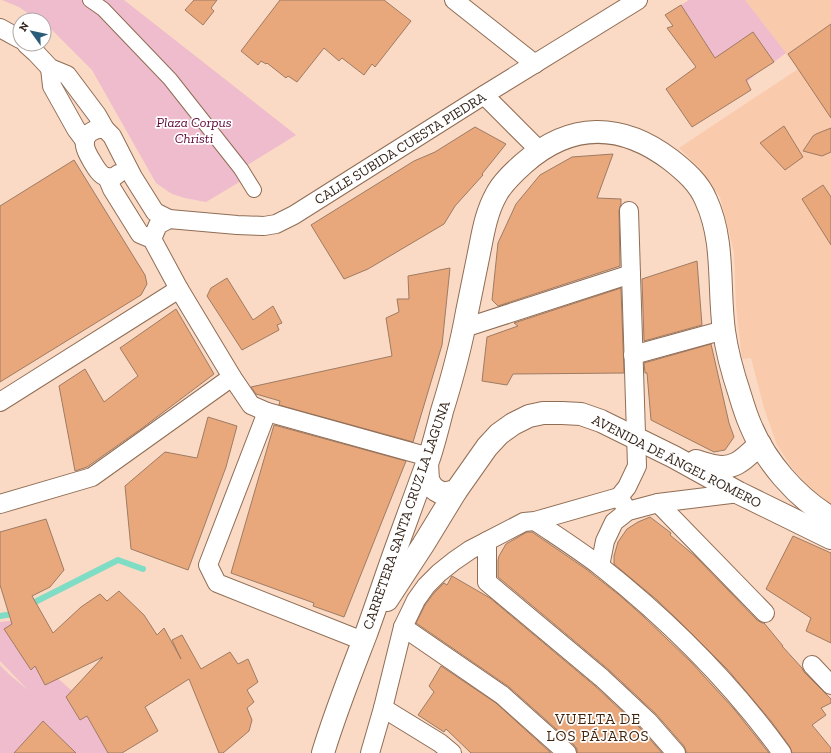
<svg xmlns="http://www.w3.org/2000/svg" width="831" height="753" font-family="'Zilla Slab',serif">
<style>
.built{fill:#f9caab}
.green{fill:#eebccd}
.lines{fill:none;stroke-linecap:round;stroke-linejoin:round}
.stream{stroke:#7fdcc5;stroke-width:6}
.building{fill:#e8a87c;stroke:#9f7b63}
.pedestrian-casing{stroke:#906d55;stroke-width:16}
.minor-casing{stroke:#906d55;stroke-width:20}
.secondary-casing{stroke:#906d55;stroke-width:24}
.pedestrian{stroke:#fff;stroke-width:14}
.minor{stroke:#fff;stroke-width:18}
.secondary{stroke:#fff;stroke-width:22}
.labels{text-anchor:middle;stroke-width:3.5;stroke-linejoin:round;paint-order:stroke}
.park-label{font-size:14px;font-style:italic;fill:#5f0535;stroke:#fff}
.street-label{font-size:14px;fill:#322319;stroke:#fff}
.neighbourhood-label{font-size:15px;letter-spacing:1px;fill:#3f220a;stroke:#fff}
</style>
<rect width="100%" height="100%" fill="#fadac4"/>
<!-- built -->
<polygon class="built" points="745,0 831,0 831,505 809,487 792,468 777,445 764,408 751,358 742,359 736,306 734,252 720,197 700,169 679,148 798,69"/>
<!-- green -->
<g class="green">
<polygon points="2,0 124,0 296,135 241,169 246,178 206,202 185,198 172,194 156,183 92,70 52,30 44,24 44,20 38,20 19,7"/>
<polygon points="689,0 745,0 786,53 774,62 753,32 735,44 755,75 747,82 699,71 688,57 706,43 681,5"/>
<polygon points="18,620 4,630 82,700 115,753 0,753 0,665 11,676 28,690 0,661 0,622"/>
</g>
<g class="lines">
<!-- stream -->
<g class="stream">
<polyline points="29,605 118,560 143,569"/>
<polyline points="0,616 12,614 16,612"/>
</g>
</g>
<!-- building -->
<g class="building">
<polygon points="194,0 217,0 211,8 214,11 203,25 185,10"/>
<polygon points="280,0 384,0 411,21 375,67 372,64 364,75 342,58 339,61 324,48 297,82 288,76 286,78 267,63 266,64 261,61 258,65 241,51"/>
<polygon points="681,5 715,58 753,32 774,62 746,80 751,90 692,127 666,89 696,67 667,28 673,26 665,15"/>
<polygon points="831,24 831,118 788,54"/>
<polygon points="784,126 803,157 785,170 760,143"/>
<polygon points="475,127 506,144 482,174 483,175 455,206 444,224 368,269 344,279 311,225 414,161 435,152"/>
<polygon points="831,128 831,152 822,156 803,151 813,136 816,134"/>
<polygon points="613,154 597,198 621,199 621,205 620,206 619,211 620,266 498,306 492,300 498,243 516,204 540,175 572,157"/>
<polygon points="74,160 145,275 147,284 141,295 0,382 0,206"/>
<polygon points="823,185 831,197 831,245 802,199"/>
<polygon points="697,261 702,325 644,341 642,279"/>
<polygon points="450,268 442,345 413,442 279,405 280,401 256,394 251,387 392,356 386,318 399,312 397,299 409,299 408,276"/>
<polygon points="227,278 253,320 273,306 282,323 277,325 279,330 242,350 207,296 211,288"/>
<polygon points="621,288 624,373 513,374 507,385 482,381 487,337 518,326 514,323"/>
<polygon points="176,309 214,374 141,429 87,467 75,471 59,386 85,369 104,402 138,376 120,348"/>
<polygon points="711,344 729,423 734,437 725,450 714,452 651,420 647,373 645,373 644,363"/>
<polygon points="208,417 237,426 226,467 188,570 131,549 125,486 165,452 197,458"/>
<polygon points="274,425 406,461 344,617 313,606 314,603 231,573"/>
<polygon points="650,517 671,533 670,535 696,557 757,620 762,623 764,623 783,646 782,646 802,668 804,672 831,699 831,703 821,708 826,715 812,725 831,748 831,753 792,753 790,747 771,721 728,670 681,623 657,600 614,564 614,556 618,542 627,529 638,522"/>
<polygon points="46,519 64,570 50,587 32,596 53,633 81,607 100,594 107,601 119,591 144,615 157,635 164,628 181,659 172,640 182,635 201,669 230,652 238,664 248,659 258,682 247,690 254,702 247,708 252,720 249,731 223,753 219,753 189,679 145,707 158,731 122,753 108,753 87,716 80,720 66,697 103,657 45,685 35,666 31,670 4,629 12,624 0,585 0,532"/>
<polygon points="527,532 532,532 586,569 618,594 643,616 690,661 734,709 769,753 686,753 686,751 684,746 656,714 609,670 498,577 498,560 499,556 506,544"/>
<polygon points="793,536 831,553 831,643 806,631 811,618 766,589"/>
<polygon points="452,576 490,598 595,686 640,728 662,753 577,753 577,749 574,745 509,687 416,623 425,605 434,593 444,583 447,585"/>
<polygon points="441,666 496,703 551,753 471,753 446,729 444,732 418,715 434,692 429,686"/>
<polygon points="43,721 76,753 14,753"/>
</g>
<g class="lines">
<defs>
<polyline id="pedestrian" points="90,0 103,9 170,79 241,169 254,190"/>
<g id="minor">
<polyline points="454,0 535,64"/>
<polyline points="0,28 20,39"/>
<polyline points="26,44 36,53 50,68 67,75 97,115 105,129 112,136 133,177 155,212 169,219"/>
<polyline points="50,68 52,86 76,129 85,141"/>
<polyline points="484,95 539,150"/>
<path d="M105,129C95,128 83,133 85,146C86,152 90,158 93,163C96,168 100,175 106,177C110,178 115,177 118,174"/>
<polyline points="107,177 112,189 140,234 152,239 179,289 232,377 251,405 267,412 429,457"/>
<polyline points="152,239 158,225 169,219 237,225 264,226 276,224 294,215 484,95 638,0"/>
<polyline points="464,328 631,274"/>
<polyline points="633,355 724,330"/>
<polyline points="0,402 179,289"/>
<polyline points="267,412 208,565 217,583 363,641"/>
<polyline points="658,503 765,613"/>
<polyline points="0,504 92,477 232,377"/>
<polyline points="628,511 619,497 627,487 637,466 629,211"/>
<path d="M535,521C557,536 579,550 600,566C667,619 732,684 782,753"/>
<polyline points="487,541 487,582 602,678 648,721 676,753"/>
<polyline points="600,566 605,541 614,522 628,511 658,503 739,493"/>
<polyline points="403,627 502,695 567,753"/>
<polyline points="812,665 831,685"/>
<polyline points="383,708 440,743 452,753"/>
<polyline points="370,753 383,708 403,627 416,600 426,586 439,573 454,561 470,550 524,522 535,521 619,497"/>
</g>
<g id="secondary">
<path d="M696,461C702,463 708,465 714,466C735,471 746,457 760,444"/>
<polyline points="427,464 428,480 432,487 436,490 443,494 456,491"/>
<polyline points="387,600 423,545 456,491 487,447 499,434 513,424 529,416 543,413 562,413 581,414 601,421 674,457 739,493 831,538"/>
<path d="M323,753C335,713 351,673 366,634C377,604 387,573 398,543C408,515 419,486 429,458C434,443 438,427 442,411C452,379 461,346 467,312C471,292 475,273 479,253C483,233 486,213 496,195C502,183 513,173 523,164C570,122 621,122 671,160C685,171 699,183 706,200C725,241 718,287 724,331C727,353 733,374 740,395C743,405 746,415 750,424C765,461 796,497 831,518"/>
</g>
</defs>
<!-- pedestrian casing -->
<use href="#pedestrian" class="pedestrian-casing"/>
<!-- minor casing -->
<use href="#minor" class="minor-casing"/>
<!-- secondary casing -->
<use href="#secondary" class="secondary-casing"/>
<!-- pedestrian -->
<use href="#pedestrian" class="pedestrian"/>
<!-- minor -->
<use href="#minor" class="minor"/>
<!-- secondary -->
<use href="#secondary" class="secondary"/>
</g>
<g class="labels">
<!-- park labels -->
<g class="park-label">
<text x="194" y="127">Plaza Corpus<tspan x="194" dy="16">Christi</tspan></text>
</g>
<!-- street labels -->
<g class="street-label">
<text transform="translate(400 148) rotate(-32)" y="5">CALLE SUBIDA CUESTA PIEDRA</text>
<text transform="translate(677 461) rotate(27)" y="5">AVENIDA DE ÁNGEL ROMERO</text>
<text transform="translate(406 515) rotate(-71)" y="5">CARRETERA SANTA CRUZ LA LAGUNA</text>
</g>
<!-- neighbourhood labels -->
<g class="neighbourhood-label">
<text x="598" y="724">VUELTA DE<tspan x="598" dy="17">LOS PÁJAROS</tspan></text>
</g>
</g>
<!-- north arrow -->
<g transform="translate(32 32) rotate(303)"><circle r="19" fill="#ffffff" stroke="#ada7a3"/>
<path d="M0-3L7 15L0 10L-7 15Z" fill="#2a5d7a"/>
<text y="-6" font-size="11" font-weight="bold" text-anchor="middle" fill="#322319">N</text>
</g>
</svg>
